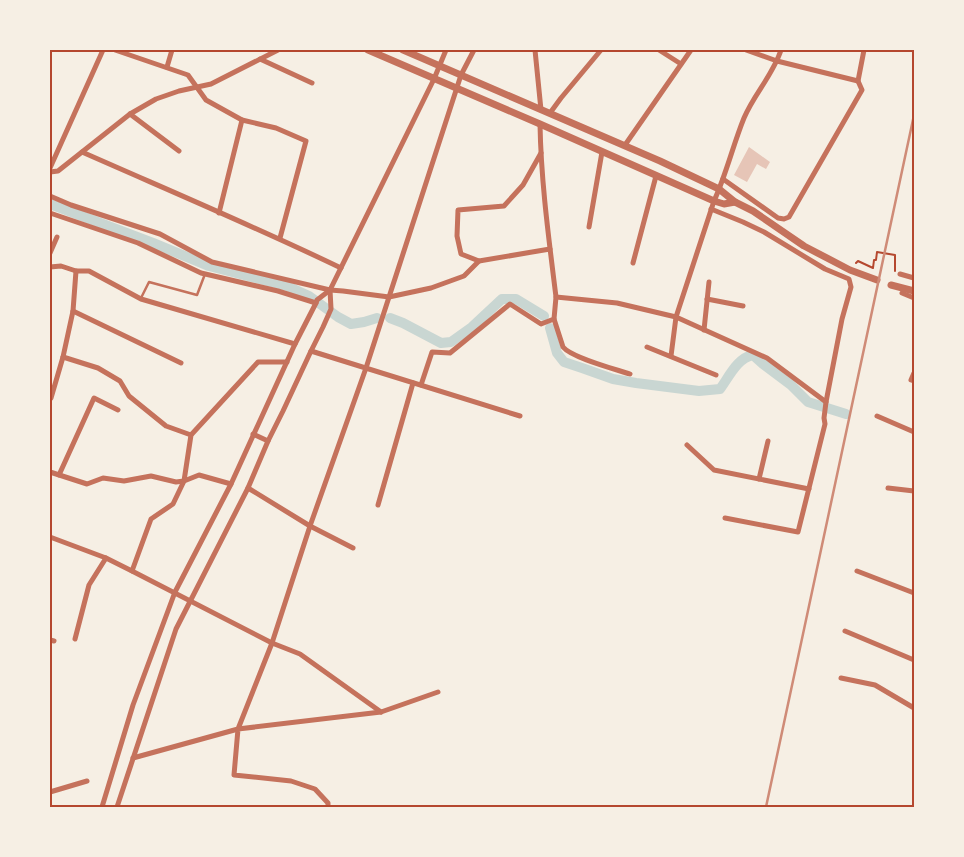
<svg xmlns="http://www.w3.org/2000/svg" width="964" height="857" font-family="'PT Serif',serif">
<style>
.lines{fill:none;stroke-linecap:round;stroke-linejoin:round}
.canal{stroke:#c9d6d2;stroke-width:10}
.building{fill:#e6c5b7}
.path{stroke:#b5482f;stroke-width:2}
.service{stroke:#c5725c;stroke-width:2.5}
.minor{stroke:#c5725c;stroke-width:5}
.tertiary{stroke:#c5725c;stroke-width:7}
.rail{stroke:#cf8b77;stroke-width:2.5}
.neatline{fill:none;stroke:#b5482f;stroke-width:2}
</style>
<rect width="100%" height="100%" fill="#f6efe4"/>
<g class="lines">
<!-- canal -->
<g class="canal">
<polyline points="50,204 153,243 209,266 287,286 309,296 338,317 351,324 364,322 377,318"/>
<polyline points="390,318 403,323 441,343 451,342 472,327 502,299 516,299 544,316"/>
<path d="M550,328L557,353L564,362L582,368L613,379L636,383L699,391L720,389C729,377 737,358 753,355L763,364L791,385L808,402L846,414"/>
</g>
</g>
<!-- building -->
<polygon class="building" points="749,147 770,162 766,169 757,164 747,182 734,175"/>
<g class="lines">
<!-- path -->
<polyline class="path" points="856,263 858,261 873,268 874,260 876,260 877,252 895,255 895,271"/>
<!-- service -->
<polyline class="service" points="141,298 149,282 197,295 205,274"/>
<!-- minor -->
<g class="minor">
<polyline points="115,50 188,75 206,100 242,120 276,128 306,141 280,238"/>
<polyline points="535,50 541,110"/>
<polyline points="659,50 681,64"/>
<polyline points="746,50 777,61 858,81"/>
<polyline points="260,59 312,83"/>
<polyline points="167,67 172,50"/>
<polyline points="550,113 561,98 601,50"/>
<polyline points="130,114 179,151"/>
<path d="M540,124C541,182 549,240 556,297"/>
<polyline points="625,145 691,50"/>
<path d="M82,152C168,190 256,227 341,268"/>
<polyline points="50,168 103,50"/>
<polyline points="50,172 58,171 130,114 156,99 179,91 211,84 278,50"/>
<polyline points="723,179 778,218 784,219 789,217 862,90 858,81 864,50"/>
<polyline points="50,196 71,205 160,234 212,262 330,290 343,291 389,297 431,288 464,276 479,261 550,249"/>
<polyline points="711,209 743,222 764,232 825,269 849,279 851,287 842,319 826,402 824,418 825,424 798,532 725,518"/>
<polyline points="50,213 138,243 201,273 278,291 316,303"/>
<polyline points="219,213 242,120"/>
<polyline points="589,227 602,152"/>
<polyline points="50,253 57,237"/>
<polyline points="479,261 461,254 457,236 458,210 504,206 523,185 541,153"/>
<polyline points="633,263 656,176"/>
<polyline points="50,267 61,266 76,271 89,271 141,299 295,344"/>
<polyline points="900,274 914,278"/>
<polyline points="902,293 914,298"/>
<polyline points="707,299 743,306"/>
<polyline points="73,311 181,363"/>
<path d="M554,319L563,347C572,358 615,369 630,374"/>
<polyline points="704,330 709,282"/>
<polyline points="647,347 716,375"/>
<polyline points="311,351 520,416"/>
<path d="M671,356L676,317L714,201C726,175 733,145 744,118C754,94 773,75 781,50"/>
<polyline points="63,357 98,368 120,381 129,396 166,426 191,435"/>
<polyline points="914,373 911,380 914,381"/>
<polyline points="421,385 432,352 450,353 510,304 541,324 554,319 556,297 617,303 676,317 767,358 826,402"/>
<polyline points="51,398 63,357 73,311 76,271"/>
<polyline points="877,416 914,432"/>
<polyline points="253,434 268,441"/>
<polyline points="687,445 714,470 809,489"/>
<polyline points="50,472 87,484 103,478 124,481 151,476 176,482 184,481 191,435 258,362 287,362"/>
<polyline points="59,475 94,398 118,410"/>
<polyline points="759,479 768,441"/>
<polyline points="248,488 310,526 353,548"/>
<polyline points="888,488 914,491"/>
<polyline points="378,505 413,383"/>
<polyline points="50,537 106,558 132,571 272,643 300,654 381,712"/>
<polyline points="132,571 151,519 173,504 184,481 199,475 231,484"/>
<polyline points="857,571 914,593"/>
<polyline points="845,631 914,660"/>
<polyline points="75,639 89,585 106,558"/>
<polyline points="50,640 54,641"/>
<polyline points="841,678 875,685 914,708"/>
<polyline points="133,758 238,729 272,643 310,526 366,368 461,75 474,50"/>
<polyline points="50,792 87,781"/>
<polyline points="102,807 133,705 175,592 231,484 295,344 316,303 317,300 330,290 434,79 446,50"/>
<polyline points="117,807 176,629 248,488 268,441 283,411 311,351 323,327 331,309 330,290"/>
<polyline points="328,807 328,803 315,789 291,781 234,775 238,729 381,712 438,692"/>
</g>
<!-- tertiary -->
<g class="tertiary">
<polyline points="368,50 540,124 714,201 724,204 735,202"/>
<polyline points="403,50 660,161 719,189 735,202 753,211 804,246 850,270 877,280"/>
<polyline points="891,285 914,291"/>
</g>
<!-- rail -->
<polyline class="rail" points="766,807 914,115"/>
</g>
<!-- border -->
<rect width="964" height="857" fill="none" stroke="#f6efe4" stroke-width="102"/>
<rect x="51" y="51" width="862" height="755" class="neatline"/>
</svg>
